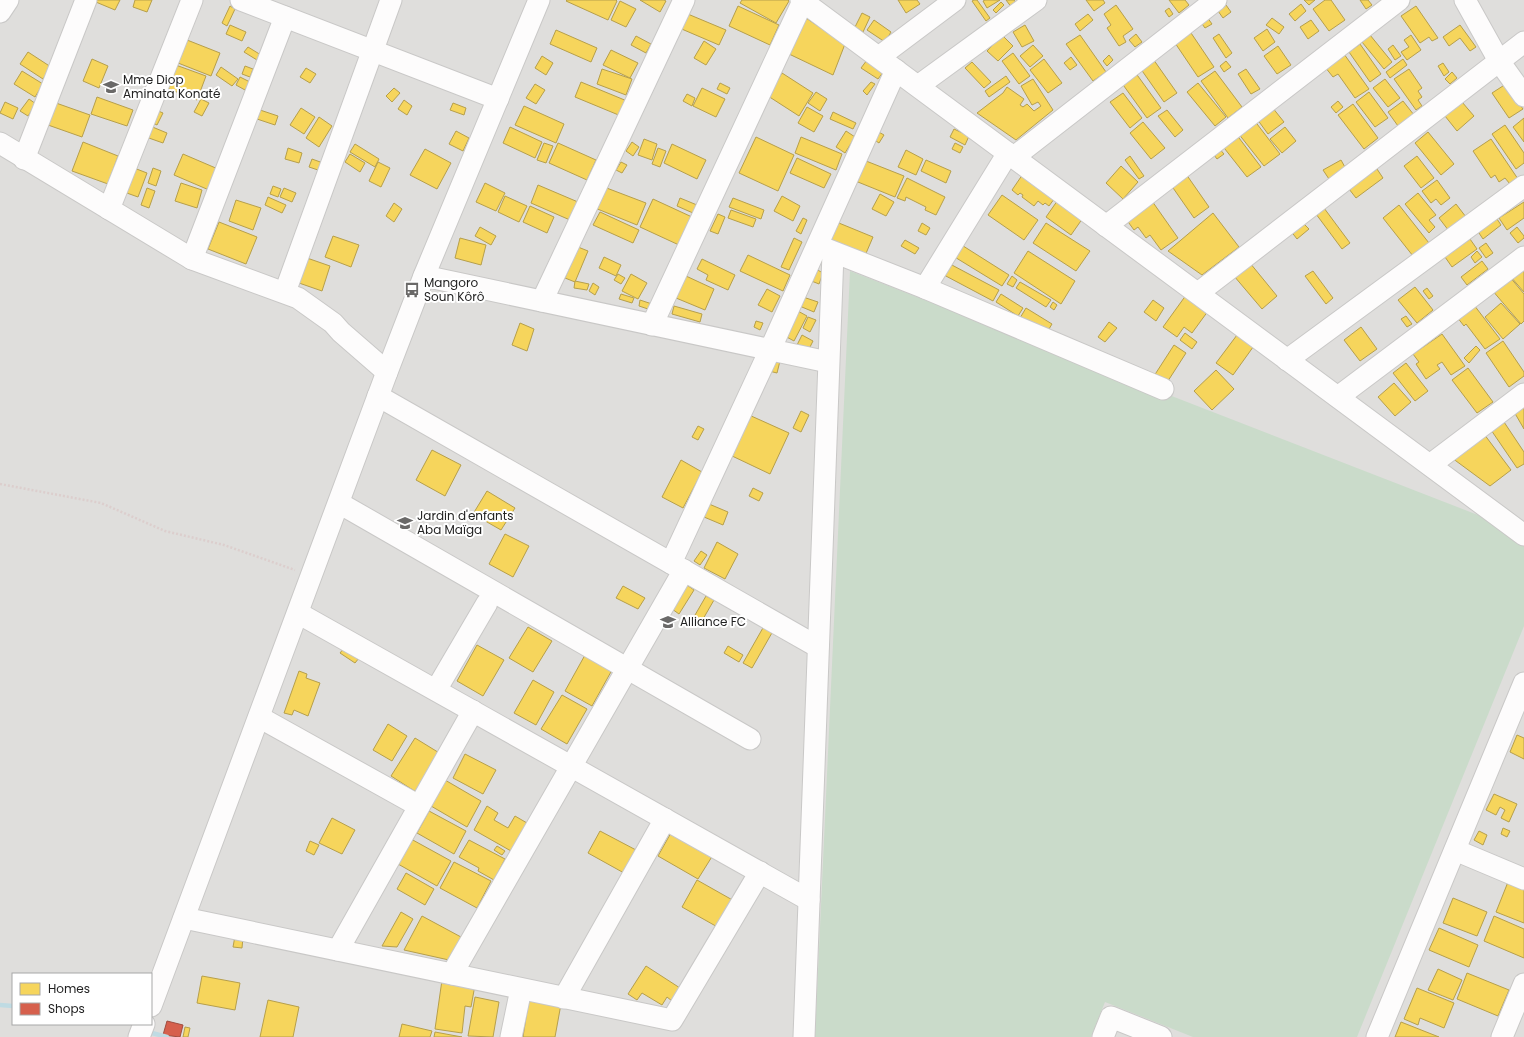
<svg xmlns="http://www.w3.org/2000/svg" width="1524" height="1037" font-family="Poppins,sans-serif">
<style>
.residential{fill:#dfdedc;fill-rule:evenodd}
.cemetery{fill:#cadbca}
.homes{fill:#f6d55c;stroke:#b69f4b}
.shops{fill:#d6604d;stroke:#a04d40}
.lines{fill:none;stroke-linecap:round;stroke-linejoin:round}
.stream{stroke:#bfdbe3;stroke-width:4.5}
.minor-casing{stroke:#c9c8c7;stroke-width:23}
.path{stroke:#dccecd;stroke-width:2.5;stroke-dasharray:2 2;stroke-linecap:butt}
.minor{stroke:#fdfcfc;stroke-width:21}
.labels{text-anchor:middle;stroke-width:4;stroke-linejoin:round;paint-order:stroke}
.poi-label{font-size:12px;fill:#222;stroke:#fff;text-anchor:start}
</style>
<rect width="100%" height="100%" fill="#f0eeeb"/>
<!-- residential -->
<path class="residential" d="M0,0H1524V1037H0ZM13,974H151V1024H13Z"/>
<!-- cemetery -->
<polygon class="cemetery" points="850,271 1514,529 1524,538 1524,626 1357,1037 1193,1037 1105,1002 1091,1037 815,1037"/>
<!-- homes -->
<g class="homes">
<polygon points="91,0 120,0 115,10"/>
<polygon points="135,0 152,0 147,12 133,7"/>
<polygon points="567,0 616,0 617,1 608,20 566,1"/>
<polygon points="640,0 664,0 666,1 660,12"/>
<polygon points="742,0 788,0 789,1 776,23 740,3"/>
<polygon points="898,0 917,0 920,4 906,13"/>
<polygon points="974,0 977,0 990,18 986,21 972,1"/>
<polygon points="985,0 1000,0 987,8 983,1"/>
<polygon points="1006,0 1014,0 1017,4 1012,8"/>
<polygon points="1086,0 1103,0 1105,3 1094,11"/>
<polygon points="1169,0 1185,0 1189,5 1179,13"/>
<polygon points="1304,0 1315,0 1309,5"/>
<polygon points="1325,0 1331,0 1345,20 1329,31 1313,9"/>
<polygon points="1360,0 1368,0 1372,5 1366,9"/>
<polygon points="620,1 636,9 626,27 611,20"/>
<polygon points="1001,2 1004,5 996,13 993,10"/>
<polygon points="1301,4 1306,11 1295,21 1289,14"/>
<polygon points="1116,5 1133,29 1123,36 1126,42 1119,46 1107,28 1111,25 1104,14"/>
<polygon points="1226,5 1231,12 1223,18 1218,11"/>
<polygon points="230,6 235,9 227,26 222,23"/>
<polygon points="738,6 779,25 770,45 729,26"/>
<polygon points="1416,6 1438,38 1432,41 1429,37 1420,43 1401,16"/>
<polygon points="1169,8 1173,14 1169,17 1165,11"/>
<polygon points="683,12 726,30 719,45 677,27"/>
<polygon points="862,13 870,17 863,32 855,27"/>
<polygon points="1088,14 1093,20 1080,31 1075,24"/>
<polygon points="1207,17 1212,24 1205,28 1200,21"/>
<polygon points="806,18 845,44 833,75 789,54"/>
<polygon points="1272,18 1284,27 1279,34 1266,25"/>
<polygon points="874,20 891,32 885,42 867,30"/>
<polygon points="1311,20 1319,31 1308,39 1300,27"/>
<polygon points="230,25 246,32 242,41 226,34"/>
<polygon points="1025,25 1034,41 1022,47 1013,32"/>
<polygon points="1460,25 1476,47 1470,51 1460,38 1449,46 1443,37"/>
<polygon points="1267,29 1275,42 1263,51 1254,38"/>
<polygon points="556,30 597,48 591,62 550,44"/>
<polygon points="1189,30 1214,67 1198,77 1173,40"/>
<polygon points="1136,34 1142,42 1135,47 1129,40"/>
<polygon points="1219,34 1232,53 1226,58 1213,38"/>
<polygon points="1002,35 1013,46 998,61 987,51"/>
<polygon points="1080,35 1106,72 1093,81 1066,44"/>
<polygon points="1370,35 1392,62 1384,69 1362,42"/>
<polygon points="1411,35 1421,50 1407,60 1401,52 1409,47 1404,40"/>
<polygon points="636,36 651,44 646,53 631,45"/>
<polygon points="182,38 220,53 211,76 173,61"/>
<polygon points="704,41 716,49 706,65 694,58"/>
<polygon points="1360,44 1381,74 1370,82 1349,52"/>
<polygon points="1033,45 1043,56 1030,67 1020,56"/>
<polygon points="1393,45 1401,56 1395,60 1388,49"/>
<polygon points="1278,46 1291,65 1277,74 1264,56"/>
<polygon points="248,47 261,55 257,60 244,52"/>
<polygon points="611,50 638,63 630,78 603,65"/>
<polygon points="28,52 51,67 43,79 20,64"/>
<polygon points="1013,53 1030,76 1019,84 1002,61"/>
<polygon points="1344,54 1369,89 1355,98 1338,74 1333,77 1325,67"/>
<polygon points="1109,55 1113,60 1107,66 1103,61"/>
<polygon points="542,56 553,63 546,75 535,68"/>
<polygon points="1151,56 1177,93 1164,102 1138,65"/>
<polygon points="1071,57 1077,65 1070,70 1064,63"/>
<polygon points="92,59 108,66 99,88 83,81"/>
<polygon points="1044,59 1062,83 1048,93 1030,70"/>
<polygon points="1403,59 1407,65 1390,78 1386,72"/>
<polygon points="867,60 884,71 878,79 861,68"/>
<polygon points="1226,61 1231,67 1224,72 1220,66"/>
<polygon points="972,62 991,82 984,88 965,68"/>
<polygon points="1443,63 1449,72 1444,76 1438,66"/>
<polygon points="173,64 206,76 197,100 164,87"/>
<polygon points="245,66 253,69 250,77 242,74"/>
<polygon points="221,67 238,79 232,86 216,75"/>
<polygon points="306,68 316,74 310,83 300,77"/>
<polygon points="602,69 632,79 626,95 597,84"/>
<polygon points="1246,69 1260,89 1251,94 1238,74"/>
<polygon points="1409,69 1422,88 1418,91 1422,97 1418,100 1422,106 1416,110 1394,79"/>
<polygon points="22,71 43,84 35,97 14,84"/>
<polygon points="1215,71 1242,107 1228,118 1201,81"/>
<polygon points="1135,72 1161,108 1147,118 1121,82"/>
<polygon points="1452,72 1457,78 1450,84 1445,79"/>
<polygon points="782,73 813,93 799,116 768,96"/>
<polygon points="1006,76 1010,82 989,97 985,91"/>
<polygon points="240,77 250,82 245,90 236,85"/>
<polygon points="1033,79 1053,110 1016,140 977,113 1003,93 1007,87 1024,99 1020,105 1023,107 1027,104 1034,111 1041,106 1038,102 1032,105 1021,86"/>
<polygon points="1385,79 1400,98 1388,107 1373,88"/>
<polygon points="581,82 627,101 621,116 575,97"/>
<polygon points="871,82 875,84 867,95 863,91"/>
<polygon points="720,83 730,88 727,94 717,89"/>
<polygon points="1198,83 1226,117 1215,126 1187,92"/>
<polygon points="535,84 545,90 536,104 526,98"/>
<polygon points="1506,84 1523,109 1509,118 1492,93"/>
<polygon points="394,88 400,93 392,102 386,96"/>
<polygon points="702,88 725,99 716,117 693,106"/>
<polygon points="816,92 827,99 820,111 808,103"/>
<polygon points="1369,92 1388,118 1375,127 1356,102"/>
<polygon points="1123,93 1142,118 1130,128 1110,102"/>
<polygon points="687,94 695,98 692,106 683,101"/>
<polygon points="97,97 133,110 127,126 91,114"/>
<polygon points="29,99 36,104 28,116 20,111"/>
<polygon points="201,99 209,103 202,116 194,112"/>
<polygon points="404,100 412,106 407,115 398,109"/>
<polygon points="1338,101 1343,107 1336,113 1331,107"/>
<polygon points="1403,101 1414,115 1398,126 1388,112"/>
<polygon points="5,102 18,108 13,119 0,113"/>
<polygon points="1462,102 1474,116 1457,131 1445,116"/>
<polygon points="56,103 90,115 82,137 48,125"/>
<polygon points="453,103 466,108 464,115 450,110"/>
<polygon points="1353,104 1378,138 1364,149 1338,115"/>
<polygon points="524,106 564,124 556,143 515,125"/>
<polygon points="807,107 823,116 814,132 798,123"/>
<polygon points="1272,107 1284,122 1268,134 1257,119"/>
<polygon points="301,108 315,117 304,134 290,125"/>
<polygon points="156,110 163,113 157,125 151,122"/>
<polygon points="260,110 278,116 275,125 257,119"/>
<polygon points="1167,110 1183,130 1175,137 1158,116"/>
<polygon points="833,112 856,123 853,129 830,119"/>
<polygon points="319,117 332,126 319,147 306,138"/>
<polygon points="1524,118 1524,142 1513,127"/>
<polygon points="1254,120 1280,154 1264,166 1238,133"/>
<polygon points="1143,122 1165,148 1151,159 1130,133"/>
<polygon points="1505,125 1524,153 1524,163 1516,169 1492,134"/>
<polygon points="150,126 167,133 163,143 146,137"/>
<polygon points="510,127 542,142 535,158 503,143"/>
<polygon points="1285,127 1296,141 1282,153 1270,139"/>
<polygon points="954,129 969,136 965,145 950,137"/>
<polygon points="456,131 469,138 463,151 449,144"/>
<polygon points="846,131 855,137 845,153 836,147"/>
<polygon points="877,131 884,135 879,143 873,139"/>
<polygon points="1428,132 1454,164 1441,175 1415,143"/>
<polygon points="1236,134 1261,167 1247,177 1221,144"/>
<polygon points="756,137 794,155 778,191 739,173"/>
<polygon points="801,137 842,154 836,170 795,153"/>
<polygon points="644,139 657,144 652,160 638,155"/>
<polygon points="1491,139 1518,179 1510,184 1505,178 1499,182 1495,175 1491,178 1473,151"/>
<polygon points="83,142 118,156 108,184 72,171"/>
<polygon points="632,142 639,147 633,156 626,151"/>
<polygon points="544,143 553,146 546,163 537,160"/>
<polygon points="558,143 596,160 587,180 549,163"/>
<polygon points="955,143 963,147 960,153 952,149"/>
<polygon points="355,144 379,159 375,167 350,152"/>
<polygon points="672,144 706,160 697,179 664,163"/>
<polygon points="1217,146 1224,154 1217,159 1211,151"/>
<polygon points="288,148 302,153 299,163 285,159"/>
<polygon points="658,148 666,151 660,167 652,164"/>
<polygon points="425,149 451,163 437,189 410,175"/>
<polygon points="906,150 923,159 916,175 898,167"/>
<polygon points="183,154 218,169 209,190 174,175"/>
<polygon points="350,154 365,163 360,172 345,162"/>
<polygon points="1130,156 1144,176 1139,179 1125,160"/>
<polygon points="1417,156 1434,178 1421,188 1404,166"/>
<polygon points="797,158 831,174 824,188 790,173"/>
<polygon points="312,159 323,163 321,171 309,167"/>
<polygon points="861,159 904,176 895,197 853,180"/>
<polygon points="926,160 951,171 946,183 921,171"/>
<polygon points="1341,160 1346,169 1329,179 1323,170"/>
<polygon points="378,162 390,168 381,187 369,181"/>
<polygon points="621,162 627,165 622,173 616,170"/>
<polygon points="1121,166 1138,182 1123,199 1106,183"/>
<polygon points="134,168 147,173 138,197 124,192"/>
<polygon points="153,168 161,171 156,186 148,183"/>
<polygon points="1377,169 1383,178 1356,198 1349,189"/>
<polygon points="1025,171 1057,195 1049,206 1045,203 1043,205 1038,201 1034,206 1022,197 1023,195 1020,193 1018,195 1012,190"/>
<polygon points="1186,174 1209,207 1194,218 1171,185"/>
<polygon points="907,178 945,197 936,215 925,210 926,207 906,197 905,201 897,198"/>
<polygon points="1437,180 1450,198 1441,205 1436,199 1431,203 1422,191"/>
<polygon points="181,183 202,190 197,208 175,201"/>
<polygon points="485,183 505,193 496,211 476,202"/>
<polygon points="538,185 578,202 570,220 531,203"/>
<polygon points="273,186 281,189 278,197 270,194"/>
<polygon points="604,187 646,203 637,225 595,208"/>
<polygon points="147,188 155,191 149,208 141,205"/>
<polygon points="284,188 296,193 292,202 280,197"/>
<polygon points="1418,193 1436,215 1429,220 1435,227 1429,233 1405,204"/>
<polygon points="880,194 894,202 886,216 872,209"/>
<polygon points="1002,195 1038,220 1024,240 988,215"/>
<polygon points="505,196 527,206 519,222 498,212"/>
<polygon points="782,196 800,206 793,221 774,211"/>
<polygon points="268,197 286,205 282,213 265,205"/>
<polygon points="1060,197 1085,215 1071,235 1046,217"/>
<polygon points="680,198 697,205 693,213 677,206"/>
<polygon points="733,198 764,210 761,219 729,207"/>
<polygon points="653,199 692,217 679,245 640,227"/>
<polygon points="236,200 261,208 253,230 229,221"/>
<polygon points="1152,201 1178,238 1161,250 1150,235 1146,238 1138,227 1134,230 1126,219"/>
<polygon points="1524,202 1524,218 1507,230 1499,218"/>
<polygon points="394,203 402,209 394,222 386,216"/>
<polygon points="1456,204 1466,217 1449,231 1439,218"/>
<polygon points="1399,205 1429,243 1413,256 1383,218"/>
<polygon points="530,206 554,217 547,233 523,222"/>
<polygon points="1324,208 1350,243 1342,249 1316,214"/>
<polygon points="731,210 756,219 753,227 728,218"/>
<polygon points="600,212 639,230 633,243 593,225"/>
<polygon points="1213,213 1239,247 1202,275 1168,251"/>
<polygon points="718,214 725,217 718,234 710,231"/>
<polygon points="1495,216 1501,225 1483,239 1477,230"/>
<polygon points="803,218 807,220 801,234 796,231"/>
<polygon points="834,221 873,237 864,258 825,241"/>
<polygon points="1301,221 1309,229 1297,239 1290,230"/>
<polygon points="219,222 257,237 246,264 208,249"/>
<polygon points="922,223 930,228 926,235 918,231"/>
<polygon points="1046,223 1090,251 1076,271 1033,243"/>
<polygon points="480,227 496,236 491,245 475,236"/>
<polygon points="1517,227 1524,236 1524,238 1518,243 1510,233"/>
<polygon points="333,236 359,245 351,267 325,257"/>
<polygon points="460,238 486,245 481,265 455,258"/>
<polygon points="794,238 802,242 789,270 781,267"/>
<polygon points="1470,239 1477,249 1452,267 1445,257"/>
<polygon points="905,240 919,248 915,254 901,246"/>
<polygon points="1486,243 1493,253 1486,258 1479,248"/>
<polygon points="960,244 1009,275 1002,286 953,256"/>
<polygon points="578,247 588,251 575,282 565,278"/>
<polygon points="1028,251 1075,281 1061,304 1014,273"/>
<polygon points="1477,251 1482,257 1475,263 1471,257"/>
<polygon points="748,255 790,275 783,291 740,271"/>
<polygon points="604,257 621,265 616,276 599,268"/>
<polygon points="307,258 330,266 322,291 299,283"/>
<polygon points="702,259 735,275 728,290 706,280 708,275 697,269"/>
<polygon points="1482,261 1488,269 1467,285 1461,277"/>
<polygon points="1250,263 1277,296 1262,309 1234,276"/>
<polygon points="950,264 999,290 993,301 944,275"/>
<polygon points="1524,265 1524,292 1510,276"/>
<polygon points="814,268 823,273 819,284 809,280"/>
<polygon points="1313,271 1333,298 1326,304 1305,276"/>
<polygon points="618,274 625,278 621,284 614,280"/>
<polygon points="631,274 647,283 638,299 622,291"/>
<polygon points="686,276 714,289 705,310 676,298"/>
<polygon points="1012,276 1017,280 1013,287 1007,284"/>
<polygon points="1509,276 1524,294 1524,321 1521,324 1492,290"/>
<polygon points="575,281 589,284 587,290 574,288"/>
<polygon points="1020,282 1051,300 1046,307 1016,288"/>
<polygon points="593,283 599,287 595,295 589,291"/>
<polygon points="1415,287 1433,310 1417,323 1398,300"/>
<polygon points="1427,288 1433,296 1429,299 1423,291"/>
<polygon points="767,289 780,296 772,312 758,305"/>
<polygon points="1189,291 1211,307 1192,333 1184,327 1177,337 1163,327"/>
<polygon points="621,294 634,298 632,303 619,299"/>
<polygon points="1001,294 1023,308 1018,316 996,302"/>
<polygon points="800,296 818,302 814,312 797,305"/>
<polygon points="640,300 652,304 651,310 639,306"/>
<polygon points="1153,300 1164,308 1156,321 1144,312"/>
<polygon points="1053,302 1057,305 1054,310 1050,307"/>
<polygon points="1501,303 1520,324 1503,339 1485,317"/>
<polygon points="1474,305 1500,339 1485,349 1466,324 1464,326 1457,317"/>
<polygon points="674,306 702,314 700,322 672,314"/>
<polygon points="1026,308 1052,324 1046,334 1020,318"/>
<polygon points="796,310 807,316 794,341 783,335"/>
<polygon points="1406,316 1412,324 1407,327 1401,319"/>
<polygon points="808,317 816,320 810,332 803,328"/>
<polygon points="756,321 763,323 760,330 754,327"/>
<polygon points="1109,322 1117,328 1105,342 1098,337"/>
<polygon points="520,323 534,329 527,351 512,345"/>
<polygon points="1361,327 1377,349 1360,361 1344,340"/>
<polygon points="1240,331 1256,343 1233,375 1216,363"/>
<polygon points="1185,333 1197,342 1192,349 1180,340"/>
<polygon points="1442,334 1465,366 1451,375 1442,362 1437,365 1440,369 1426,379 1416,364 1419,362 1413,354"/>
<polygon points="802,335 813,341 808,351 797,345"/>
<polygon points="1503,341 1524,372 1524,376 1509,387 1486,353"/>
<polygon points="1174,345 1186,353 1166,384 1154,376"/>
<polygon points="1476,346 1480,350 1469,363 1464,358"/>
<polygon points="771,359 780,361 777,373 769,371"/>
<polygon points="1406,363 1428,391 1415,401 1393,373"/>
<polygon points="1468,368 1493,402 1477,413 1452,380"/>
<polygon points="1216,370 1234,389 1212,410 1194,391"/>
<polygon points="1394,383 1411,402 1395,416 1378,397"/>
<polygon points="1524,403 1524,429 1513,410"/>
<polygon points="801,411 809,415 801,432 793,428"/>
<polygon points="749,415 789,433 770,474 730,455"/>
<polygon points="1502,419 1524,452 1524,464 1517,468 1489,427"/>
<polygon points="698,426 704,429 698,440 692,437"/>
<polygon points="1484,434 1511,470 1490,486 1452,458"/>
<polygon points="432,450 461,465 445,496 416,480"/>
<polygon points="681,460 702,472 683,508 662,497"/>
<polygon points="753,488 763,493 759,501 749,496"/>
<polygon points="487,491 515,508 501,530 473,514"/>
<polygon points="709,504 728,512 723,525 704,517"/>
<polygon points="505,534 529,546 513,577 489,564"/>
<polygon points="717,542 738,554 725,579 704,568"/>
<polygon points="701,551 707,555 700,565 694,561"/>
<polygon points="687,585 694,590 679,614 672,609"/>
<polygon points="623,586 645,598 638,609 616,598"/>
<polygon points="706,596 714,600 699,626 691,622"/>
<polygon points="764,626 773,631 752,668 743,663"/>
<polygon points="528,627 552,641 533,672 509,658"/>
<polygon points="477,645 504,660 483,696 457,681"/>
<polygon points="728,646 743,655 739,662 724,653"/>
<polygon points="344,648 359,658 355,663 340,653"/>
<polygon points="585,655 612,670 592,706 565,691"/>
<polygon points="299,671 307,674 306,678 320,683 308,716 294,710 292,715 284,713"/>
<polygon points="533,680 554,692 536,725 514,713"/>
<polygon points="562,695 587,709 567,744 541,729"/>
<polygon points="388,724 407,736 392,761 373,750"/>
<polygon points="1517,735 1524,738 1524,759 1510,752"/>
<polygon points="415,738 441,754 416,792 391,776"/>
<polygon points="465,754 496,770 483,794 453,778"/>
<polygon points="445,780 481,801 467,827 431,806"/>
<polygon points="1494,794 1517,804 1509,822 1501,818 1505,810 1500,807 1496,815 1486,810"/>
<polygon points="487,806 498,813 494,820 508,828 515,816 527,823 511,851 474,830"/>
<polygon points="429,811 466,831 454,854 417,833"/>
<polygon points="332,818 355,830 342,854 319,843"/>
<polygon points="1503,828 1510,831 1507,837 1501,834"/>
<polygon points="600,831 636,850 624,873 588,853"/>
<polygon points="672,831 713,855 698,879 658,856"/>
<polygon points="1479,831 1487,835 1483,845 1474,840"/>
<polygon points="411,839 451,861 437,886 398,864"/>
<polygon points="469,840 505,859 494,880 478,871 479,868 459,857"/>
<polygon points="310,841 319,845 314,855 306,851"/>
<polygon points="497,846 505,851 502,855 494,850"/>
<polygon points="454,862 491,881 477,908 440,888"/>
<polygon points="406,873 434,889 425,905 397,889"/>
<polygon points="697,880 736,902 721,929 682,907"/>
<polygon points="1508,882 1524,888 1524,923 1496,912"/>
<polygon points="1453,898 1487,912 1477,936 1443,923"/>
<polygon points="401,912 413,919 397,947 382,946"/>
<polygon points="422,916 461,937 449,960 404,950"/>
<polygon points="1494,916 1524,929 1524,958 1484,941"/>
<polygon points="1439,928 1478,945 1469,967 1429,950"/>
<polygon points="235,936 243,937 242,948 233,947"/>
<polygon points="646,966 680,988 672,1001 667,997 662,1005 642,993 637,1000 628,994"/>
<polygon points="1438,969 1462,980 1453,1000 1428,990"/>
<polygon points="1467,973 1509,990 1498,1016 1457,999"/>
<polygon points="202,976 240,983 235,1010 197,1003"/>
<polygon points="442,980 475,985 471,1007 465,1006 462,1033 435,1029"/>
<polygon points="1417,988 1454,1003 1444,1028 1420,1018 1418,1025 1404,1019"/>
<polygon points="475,997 499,1002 493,1037 468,1036"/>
<polygon points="529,998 561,1004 555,1037 523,1037"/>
<polygon points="268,1000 299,1007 293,1037 260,1037"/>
<polygon points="1401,1022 1439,1037 1395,1037"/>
<polygon points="402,1024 432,1031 430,1037 399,1037"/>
<polygon points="185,1027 190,1028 188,1037 183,1037"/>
<polygon points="435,1032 462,1037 434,1037"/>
</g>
<!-- shops -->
<polygon class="shops" points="167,1021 183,1025 180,1037 163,1035"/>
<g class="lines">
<!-- stream -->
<g class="stream">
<polyline points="0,1005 13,1006"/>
<polyline points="152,1033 167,1037"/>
</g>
<defs>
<g id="minor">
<polyline points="241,0 498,99"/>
<polyline points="801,0 1524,535"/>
<polyline points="1465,0 1499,61 1524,96"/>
<polyline points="0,12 8,0"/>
<polyline points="879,57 955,0"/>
<polyline points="918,86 1036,0"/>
<polyline points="0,143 192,259 298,298 333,323 341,332 387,372"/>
<polyline points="1014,157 1216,0"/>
<polyline points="24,159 86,0"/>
<polyline points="109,209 192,0"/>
<polyline points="1106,226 1399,0"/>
<polyline points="821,247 925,288 1163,389"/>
<polyline points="192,259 285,17"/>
<polyline points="424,276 828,362"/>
<polyline points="925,288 1008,153"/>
<polyline points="285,292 391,0"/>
<polyline points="1198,293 1524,42"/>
<polyline points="542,301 684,0"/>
<polyline points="652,325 803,1"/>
<polyline points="1287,360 1524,186"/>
<polyline points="378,396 818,647"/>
<polyline points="1338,397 1524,257"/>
<polyline points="1430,465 1524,394"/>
<polyline points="339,503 750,739"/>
<polyline points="671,563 770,350 896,70"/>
<polyline points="298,613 809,900"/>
<polyline points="436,690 487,603"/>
<polyline points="259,717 419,806"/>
<polyline points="1455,850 1524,879"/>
<polyline points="184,918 672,1020 760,872"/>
<polyline points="338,950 473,711"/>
<polyline points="452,974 684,570"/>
<polyline points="564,998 665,819"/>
<polyline points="151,1006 387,372 424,276 539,0"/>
<polyline points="139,1037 144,1024"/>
<polyline points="511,1037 521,989"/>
<polyline points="804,1037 833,253"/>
<polyline points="1103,1037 1111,1017 1161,1037"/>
<polyline points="1377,1037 1524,683"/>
<polyline points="1502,1037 1524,984"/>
</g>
</defs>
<!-- minor casing -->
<use href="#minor" class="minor-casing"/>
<!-- path -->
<polyline class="path" points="0,484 101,503 165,531 224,545 295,570"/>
<!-- minor -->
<use href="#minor" class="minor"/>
</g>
<!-- icons -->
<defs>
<symbol id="school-bare" viewBox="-9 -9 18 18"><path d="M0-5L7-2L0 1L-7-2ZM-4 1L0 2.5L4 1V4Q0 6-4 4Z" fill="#6a6968" stroke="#fff" stroke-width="2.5" paint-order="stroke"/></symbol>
<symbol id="bus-bare" viewBox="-9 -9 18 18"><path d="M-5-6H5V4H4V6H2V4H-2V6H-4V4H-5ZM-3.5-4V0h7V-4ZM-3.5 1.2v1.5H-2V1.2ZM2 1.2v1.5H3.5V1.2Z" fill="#6a6968" stroke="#fff" stroke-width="2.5" paint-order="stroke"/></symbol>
</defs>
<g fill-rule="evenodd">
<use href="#school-bare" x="100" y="76" width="22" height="22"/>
<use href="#bus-bare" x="401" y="279" width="22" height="22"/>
<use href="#school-bare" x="394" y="512" width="22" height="22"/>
<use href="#school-bare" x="657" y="611" width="22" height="22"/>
</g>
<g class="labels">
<!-- poi labels -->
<g class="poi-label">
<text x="123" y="84">Mme Diop<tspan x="123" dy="14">Aminata Konaté</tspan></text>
<text x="424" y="287">Mangoro<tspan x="424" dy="14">Soun Kôrô</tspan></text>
<text x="417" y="520">Jardin d'enfants<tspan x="417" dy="14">Aba Maïga</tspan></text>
<text x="680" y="626">Alliance FC</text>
</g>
</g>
<!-- legend -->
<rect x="12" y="973" width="140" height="52" fill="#ffffff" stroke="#a7a7a7"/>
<rect x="20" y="983" width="20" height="12" fill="#f6d55c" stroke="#a7a7a7"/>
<text x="48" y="993" font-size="12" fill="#222222">Homes</text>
<rect x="20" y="1003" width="20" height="12" fill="#d6604d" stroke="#a7a7a7"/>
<text x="48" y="1013" font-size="12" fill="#222222">Shops</text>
</svg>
